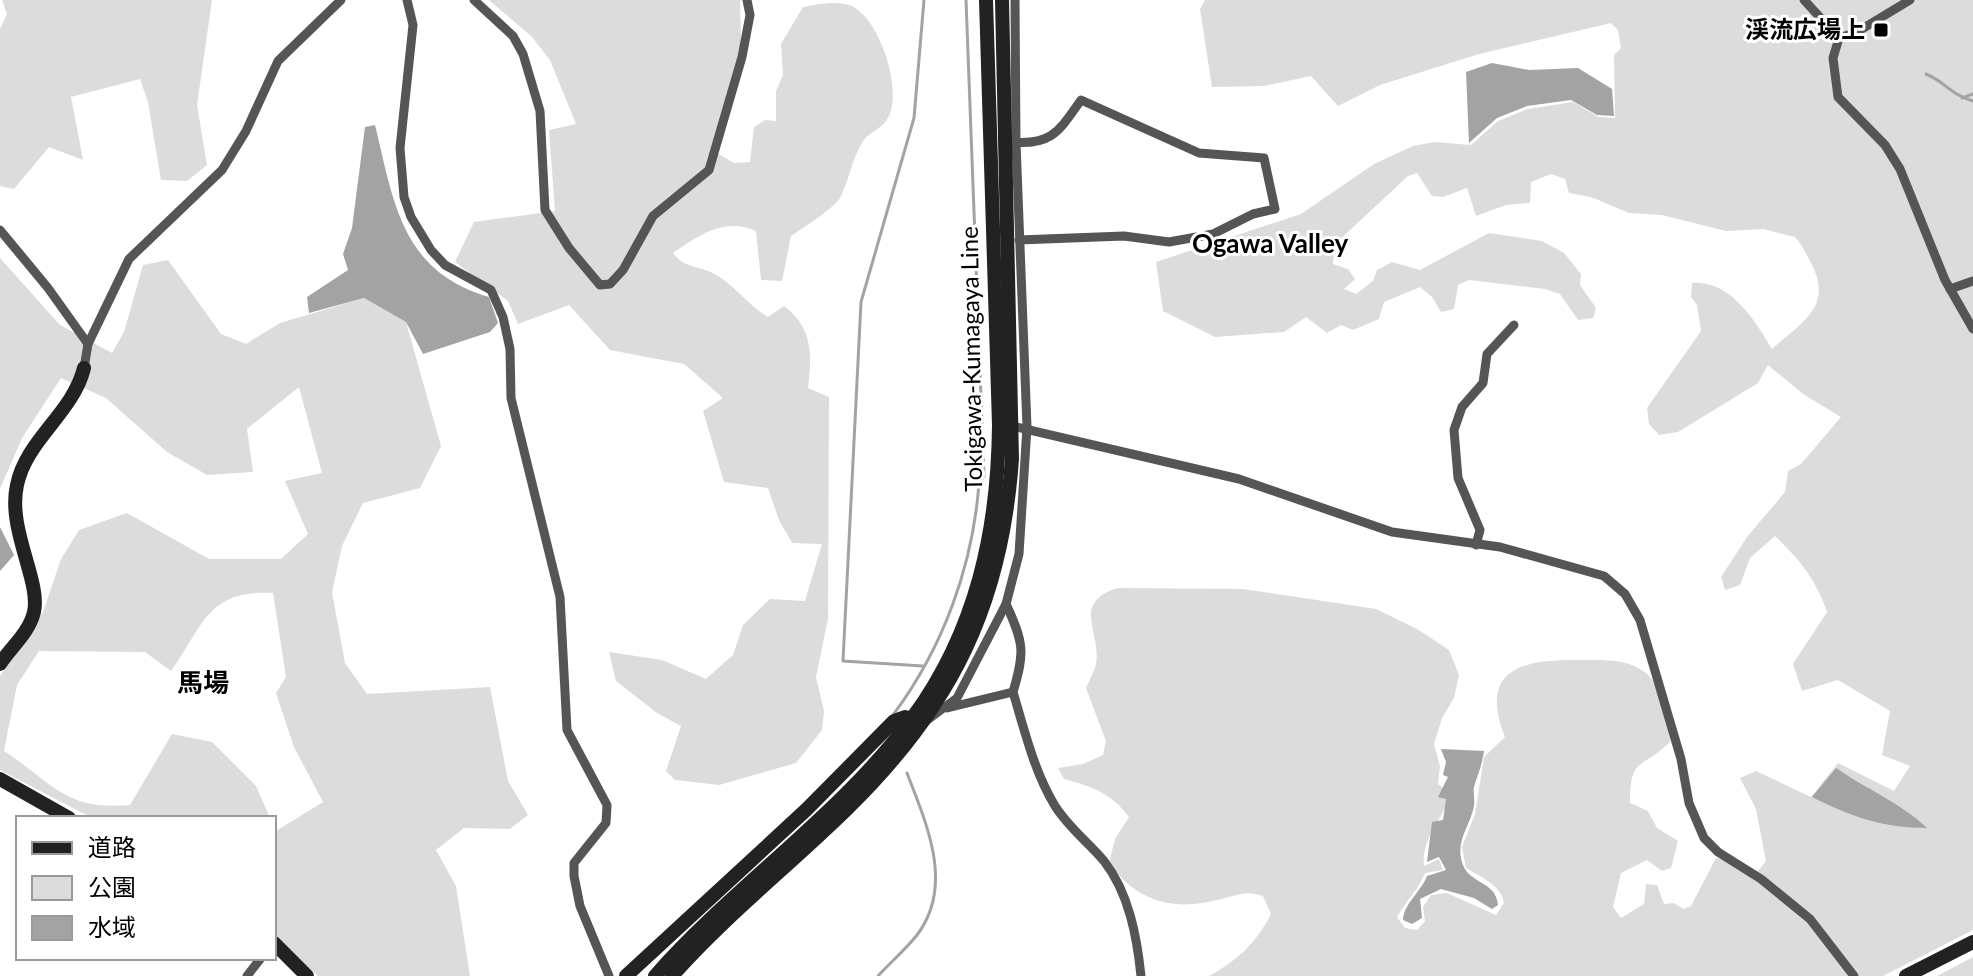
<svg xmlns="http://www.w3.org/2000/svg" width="1973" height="976" font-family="Lato,'Noto Sans JP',sans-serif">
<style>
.green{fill:#dcdcdc}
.water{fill:#a3a3a3}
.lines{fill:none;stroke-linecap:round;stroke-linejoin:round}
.stream{stroke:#a3a3a3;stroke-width:3}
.street{stroke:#555;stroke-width:9}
.secondary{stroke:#222;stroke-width:14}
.poi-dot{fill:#000;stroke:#fff;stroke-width:3}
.labels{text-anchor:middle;stroke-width:6;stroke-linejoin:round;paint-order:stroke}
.poi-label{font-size:24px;font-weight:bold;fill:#000;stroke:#fff;text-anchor:end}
.street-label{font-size:24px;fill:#000;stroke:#fff}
.neighbourhood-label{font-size:26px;font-weight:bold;fill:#000;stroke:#fff}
</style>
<rect width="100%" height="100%" fill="#fff"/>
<!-- green -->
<g class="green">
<polygon points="2,0 212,0 197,105 207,165 187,181 161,180 148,102 140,79 71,97 83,160 49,147 14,189 0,186 0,29 7,14"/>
<path d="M489,0H740L741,44L712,150L734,163L750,162L754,127L765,120L776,121V91L783,75L781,44L803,7C817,4 838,0 852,6C880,20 902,88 889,116C883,129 870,131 863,141C852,158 849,181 840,198C833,209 803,228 791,236L782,281L761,280L756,231C725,217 699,235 673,253C685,270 702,265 718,276C736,287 749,306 768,317L784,306C813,328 812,354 808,388L829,397L828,619L816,677L824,711L822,730L796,763L719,785L675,780L666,771L681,726L657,713L616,681L609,652L662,660L706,679L733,655L743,625L770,599L805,601L822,544L792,543L779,520L768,488L724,482L703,411L723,398L684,364L610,350L569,305L518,324L508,301L455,262L474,222L555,211L549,130L576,124L550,60L532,37Z"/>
<path d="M1205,0H1973V930L1883,976H1209C1237,961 1257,942 1271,914L1263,896C1246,890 1238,895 1221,899C1174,912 1137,902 1109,863L1115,839L1129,817C1111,793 1093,787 1064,779L1058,768L1083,764L1103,755L1106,741L1086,688C1089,681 1094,672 1096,664C1101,630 1071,604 1117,588L1243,589L1376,609L1417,629L1449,650L1459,675L1454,698L1442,718L1434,744L1440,766L1438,784L1450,793C1444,820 1421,837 1424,866L1439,859L1443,870L1425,873C1418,890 1406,901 1397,917L1405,928L1417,930L1425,921L1423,907L1431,895L1447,893L1496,915L1504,903C1501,885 1481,877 1466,868L1462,847L1475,814L1484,757L1505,737C1478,669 1522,659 1580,660C1602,660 1628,658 1646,673C1664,689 1668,720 1670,742C1642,770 1630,755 1630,803L1648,811L1657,828L1678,841L1671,868L1662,871L1647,860L1621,873L1613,907L1621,918L1644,904L1646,884L1657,885L1664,904L1674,903L1683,909L1691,906L1716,858L1735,862L1755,875L1766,861L1756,809L1740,778L1756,771L1811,797L1838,763L1894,791L1910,766L1882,755L1890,711L1838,680L1802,691L1793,664L1827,612C1816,579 1800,560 1775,536L1750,558L1740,585L1725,590L1721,577L1747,537L1785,492L1788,471L1801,464L1841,417L1803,394L1768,365L1758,383L1678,432L1659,435L1649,424L1647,408L1701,331L1697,305L1691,297L1692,283C1731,280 1755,321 1772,349C1802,322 1834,306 1811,263C1806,254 1802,244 1795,237L1763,229L1726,231L1662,215L1629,213L1591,197L1569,193L1565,179L1551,174L1531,182L1530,203L1506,205L1476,216L1467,188L1443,197L1432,196L1417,173L1408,176L1335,244L1333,264L1348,269L1355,279L1344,289L1356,294L1373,281L1377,270L1392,262L1420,270L1489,233L1542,241L1564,253L1581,274L1580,285L1596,308L1593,318L1578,320L1560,294L1545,289L1469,280L1458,285L1454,309L1441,312L1432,297L1420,287L1384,302L1379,319L1353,330L1341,325L1327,333L1306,317L1284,332L1215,337L1163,311L1156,262L1301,214L1374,164L1413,146L1434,142L1471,145L1498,121L1528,109L1573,102L1599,117L1615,118L1614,55L1621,48L1618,30L1611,23L1479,54L1380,85L1338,106L1311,76L1264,86L1212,87L1200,9Z"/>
<path d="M0,258L60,325L112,353L124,332L143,265L168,260L221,334L246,344L280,323L364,298L406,322L441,446L420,488L363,503L342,546L332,592L345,663L367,694L490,687L508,781L528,815L510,829L464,828L436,850L456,886L470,976H318L274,937V827L276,831L323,802L294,747L276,693L286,677L273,593C207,589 203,627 171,671L145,652L39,651L17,685L4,751C53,783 65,811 130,805L172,734L212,742L256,786L270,818H92L0,770V676L43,612L61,559L79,530L127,513L209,559H281L308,534L285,481L322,473L299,387L247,429L253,472L207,475L167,452L106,398L61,378L22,438L0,489Z"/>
<polygon points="1973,957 1973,976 1937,976"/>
</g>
<!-- water -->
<g class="water">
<polygon points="1492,63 1529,70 1578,68 1612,89 1614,116 1597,115 1571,100 1527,106 1497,118 1469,143 1466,72"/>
<path d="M375,125C394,203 401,271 489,297L498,323L490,332L423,354L406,322L364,298L309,313L307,297L348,270L343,254L352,228L365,127Z"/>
<polygon points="0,527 14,555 0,571"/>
<path d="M1441,749L1484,751C1482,765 1478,774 1474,787C1473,793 1475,799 1474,806C1470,827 1454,842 1463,865C1470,884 1496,881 1498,905L1492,909L1474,898L1441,889L1420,899L1422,918L1412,924L1403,920C1404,903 1421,892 1427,876L1446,870L1439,857L1427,862L1432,822L1443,820L1446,799L1438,797L1448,777L1443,775L1446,762Z"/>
<path d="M1836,768C1866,789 1901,803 1927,828C1883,828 1852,817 1812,797Z"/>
</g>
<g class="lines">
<!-- stream -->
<g class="stream">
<path d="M1926,74C1947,83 1948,93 1973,101"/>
<polyline points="1962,98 1973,94"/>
<polyline points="923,666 843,661 861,302 914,118 924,0"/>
<path d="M893,715C943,648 973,566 979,483L984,476L966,0"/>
<path d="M878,976C891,962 906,949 917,935C955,885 926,823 907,773"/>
</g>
<!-- street -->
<g class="street">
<polyline points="407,0 413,25 400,148 404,197 411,217 431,250 445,265 491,290 503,317 510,349 511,398 560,597 567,730 607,805 606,823 574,863 574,876 580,906 609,976"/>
<polyline points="474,0 513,36 523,54 540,111 545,210 569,248 600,285 610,284 623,270 653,216 709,170 742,57 750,15 747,0"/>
<polyline points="1804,0 1839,38"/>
<polyline points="1839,38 1833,58 1838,97 1885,145 1900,169 1945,280 1973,329"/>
<polyline points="1839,38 1857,32 1910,0"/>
<path d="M1010,142C1052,146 1059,131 1081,100L1199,153L1264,158L1275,209L1253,214L1213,234L1169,242L1124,236L1019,240"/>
<polyline points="0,230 48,288 88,344"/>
<polyline points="1950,289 1973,281"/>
<polyline points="84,368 88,344 129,259 222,170 246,131 278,61 341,0"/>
<polyline points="1008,425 1239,479 1392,532 1500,547 1604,576 1625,594 1640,620 1681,759 1689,803 1704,838 1718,852 1761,879 1810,919 1854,976"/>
<polyline points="1476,545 1480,530 1458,478 1454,430 1462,407 1483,383 1487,354 1514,325"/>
<path d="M1006,604C1024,643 1025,652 1013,692"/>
<path d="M947,708L1013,692C1025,732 1034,771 1055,806C1069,828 1088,842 1104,861C1129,893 1137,937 1141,976"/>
<polyline points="926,721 957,698 1006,604 1019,554 1027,427 1016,143 1015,0"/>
<polyline points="247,976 261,958"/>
</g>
<!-- secondary -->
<g class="secondary">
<path d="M0,664C11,647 29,633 34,612C41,581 7,529 17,485C26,440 73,413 84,368"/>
<polyline points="0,779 69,818"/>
<polyline points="274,943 307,976"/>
<polyline points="626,976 807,809 894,721 905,717 918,720"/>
<path d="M655,976C734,886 842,814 913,717C976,631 998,531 999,425L986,0"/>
<path d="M672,976C726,915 790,865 848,808C952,706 1002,604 1012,459L1002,0"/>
<polyline points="1906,976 1973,942"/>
</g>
</g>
<!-- markers -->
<rect class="poi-dot" x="1873" y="22" width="16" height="16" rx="4"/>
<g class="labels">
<!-- poi labels -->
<g class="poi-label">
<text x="1865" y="38">渓流広場上</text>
</g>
<!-- street labels -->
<g class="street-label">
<text transform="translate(972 359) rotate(-91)" y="8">Tokigawa-Kumagaya Line</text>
</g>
<!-- neighbourhood labels -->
<g class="neighbourhood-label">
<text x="1270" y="253">Ogawa Valley</text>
<text x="203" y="692">馬場</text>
</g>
</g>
<!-- legend -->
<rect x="16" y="816" width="260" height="144" fill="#ffffff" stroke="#999999" stroke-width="2"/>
<rect x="32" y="842" width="40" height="12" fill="#222222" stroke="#999999" stroke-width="2"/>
<text x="88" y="856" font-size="24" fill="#000000">道路</text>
<rect x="32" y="876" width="40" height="24" fill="#dcdcdc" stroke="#999999" stroke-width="2"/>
<text x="88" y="896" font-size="24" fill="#000000">公園</text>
<rect x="32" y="916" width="40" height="24" fill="#a3a3a3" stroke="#999999" stroke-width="2"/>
<text x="88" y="936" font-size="24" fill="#000000">水域</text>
</svg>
